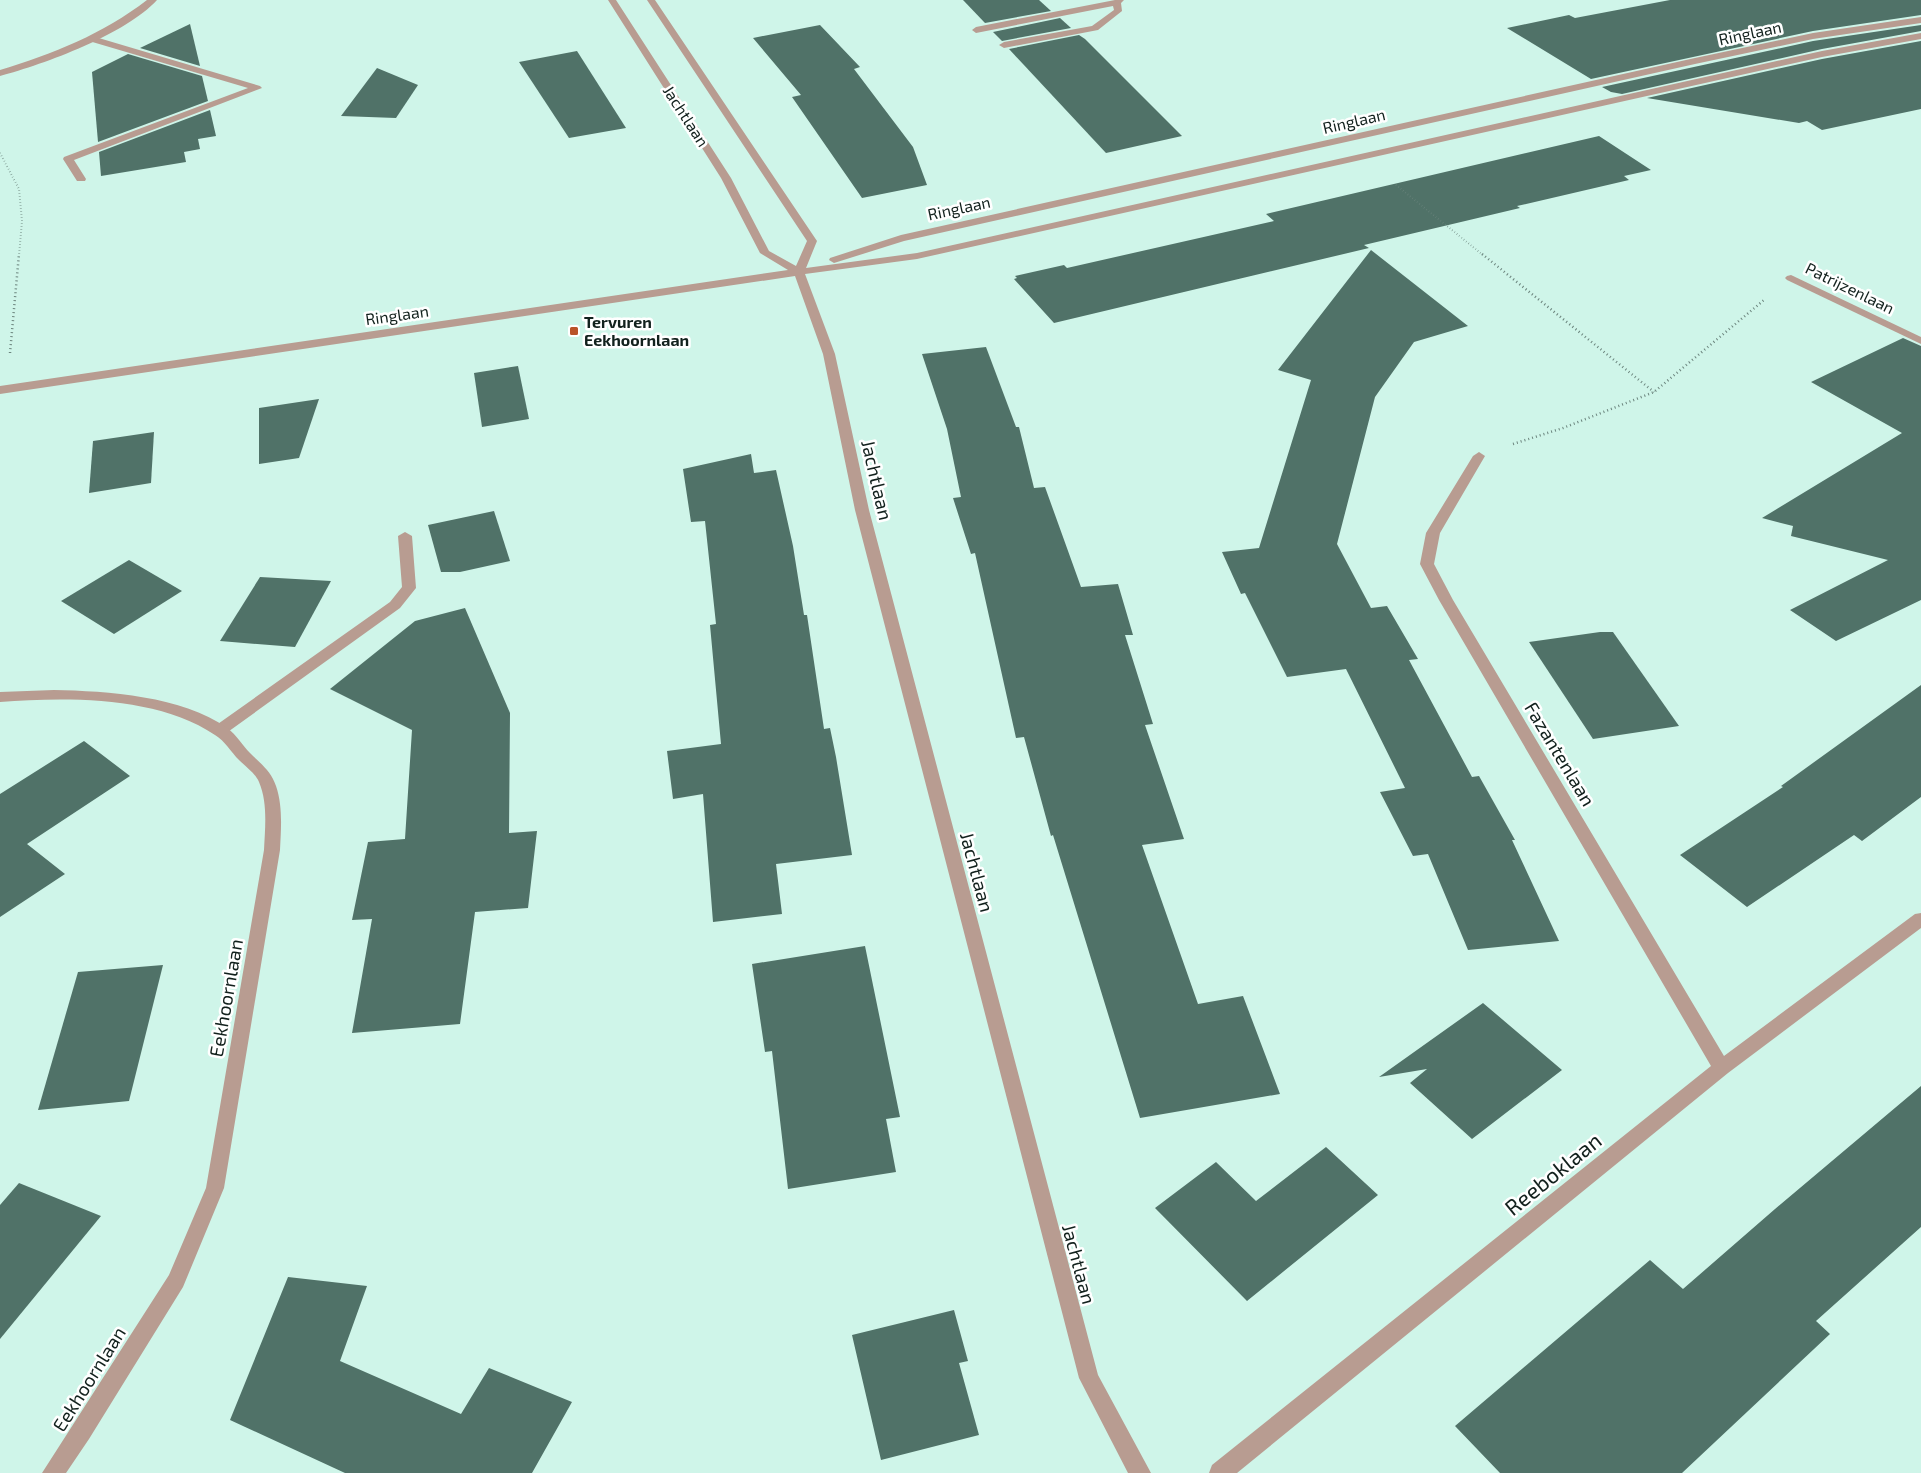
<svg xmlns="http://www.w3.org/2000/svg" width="1921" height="1473" font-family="'Exo 2',sans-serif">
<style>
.building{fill:#507268}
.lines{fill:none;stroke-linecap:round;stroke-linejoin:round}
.path-far1{stroke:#6c857e;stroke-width:2;stroke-dasharray:0.5 2.5;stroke-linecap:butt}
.path{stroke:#6c857e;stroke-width:2.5;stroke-dasharray:1 3;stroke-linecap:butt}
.lane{fill:#b89c91;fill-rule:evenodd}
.street{fill:#b89c91;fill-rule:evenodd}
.poi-dot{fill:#ba5329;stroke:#fff;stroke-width:2}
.labels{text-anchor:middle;stroke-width:5;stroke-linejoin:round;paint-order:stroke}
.far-street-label{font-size:16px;fill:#12211d;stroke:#fff}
.far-poi-label{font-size:16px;font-weight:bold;fill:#12211d;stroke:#fff;text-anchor:start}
.street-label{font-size:19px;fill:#12211d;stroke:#fff}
.near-street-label{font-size:22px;fill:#12211d;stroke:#fff}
</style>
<rect width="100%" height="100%" fill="#cff5e9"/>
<!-- building -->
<g class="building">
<polygon points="963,0 1039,0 1051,11 985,23"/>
<polygon points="1670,0 1921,0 1921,15 1813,31 1591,79 1507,28 1569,15 1575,18"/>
<polygon points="1060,18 1071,28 1002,41 993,32"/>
<polygon points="190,24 200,66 140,48"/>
<polygon points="820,25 860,67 854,69 913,147 927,185 862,198 792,97 801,95 753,38"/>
<polygon points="1921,25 1921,31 1822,49 1622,94 1611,92 1602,87 1813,41"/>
<polygon points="1079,35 1085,39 1182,136 1106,153 1009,49"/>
<polygon points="1921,41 1921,109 1822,130 1807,121 1799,123 1647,98 1822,59"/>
<polygon points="577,51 626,128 569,138 519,62"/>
<polygon points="128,54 202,76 208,101 98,142 92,72"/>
<polygon points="377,68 418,85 396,118 341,116"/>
<polygon points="210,110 216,136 198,139 200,149 184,152 186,162 101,176 99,152"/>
<polygon points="1599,136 1651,170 1624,176 1629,180 1517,206 1520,208 1364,245 1369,248 1054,323 1014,279 1017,278 1015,276 1064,265 1067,268 1274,221 1266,214"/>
<polygon points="1371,250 1468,326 1414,342 1375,397 1337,544 1371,608 1387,606 1418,659 1409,660 1472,777 1479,776 1515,840 1512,840 1559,941 1468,950 1428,854 1413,856 1380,792 1405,788 1346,669 1287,677 1245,593 1241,594 1222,552 1259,548 1311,380 1278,370"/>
<polygon points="1903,338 1921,346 1921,600 1836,641 1790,610 1888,560 1791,536 1793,526 1762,518 1902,433 1811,382"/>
<polygon points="986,347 1016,427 1019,427 1034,488 1045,487 1081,587 1118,584 1133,635 1125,635 1153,724 1145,725 1184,839 1142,845 1198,1004 1243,996 1280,1094 1140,1118 1053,835 1051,836 1024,737 1016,738 975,553 971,554 953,498 961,497 947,429 922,354"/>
<polygon points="518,366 529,419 482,427 474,373"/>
<polygon points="319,399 299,458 259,464 259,408"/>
<polygon points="154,432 151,483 89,493 93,441"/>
<polygon points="751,454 754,473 776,470 793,546 804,615 807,615 824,729 830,728 836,757 852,855 776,864 782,914 713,922 703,794 673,799 667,751 721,744 710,625 716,624 705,521 691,522 683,469"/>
<polygon points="494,511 510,561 460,572 441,572 428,525"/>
<polygon points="129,560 182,591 114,634 61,601"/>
<polygon points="260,577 331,581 295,647 220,641"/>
<polygon points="465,608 510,713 509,833 537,831 528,908 475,912 460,1024 352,1033 372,919 352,920 368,842 405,839 412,730 330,689 415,621"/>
<polygon points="1600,632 1613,632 1679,726 1593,739 1529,642"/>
<polygon points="1921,685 1921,797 1862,841 1854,835 1747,907 1680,855 1783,787 1781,786"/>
<polygon points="84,741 130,776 27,844 65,874 0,917 0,794"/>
<polygon points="865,946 900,1117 886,1119 896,1172 788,1189 772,1051 765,1052 752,964"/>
<polygon points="163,965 129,1101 38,1110 78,972"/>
<polygon points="1483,1003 1562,1070 1472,1139 1410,1083 1427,1069 1379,1077"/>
<polygon points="1921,1086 1921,1227 1816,1321 1830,1334 1682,1473 1500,1473 1455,1426 1650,1260 1683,1289 1775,1209"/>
<polygon points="1326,1147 1378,1195 1247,1301 1155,1208 1216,1162 1256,1201"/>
<polygon points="19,1183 101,1216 0,1339 0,1205"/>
<polygon points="288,1277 367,1286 340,1361 461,1414 489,1368 572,1402 532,1473 345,1473 230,1420"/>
<polygon points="954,1310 968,1361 959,1363 979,1435 881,1460 852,1335"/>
</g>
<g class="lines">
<!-- path-far1 -->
<g class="path-far1">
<polyline points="0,153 19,189 22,221 19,255"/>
<polyline points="1396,185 1483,255"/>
</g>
<!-- path -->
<g class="path">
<polyline points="1482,254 1654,392"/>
<polyline points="10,353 19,254"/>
<polyline points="1513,444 1563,428 1654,392 1764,300"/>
</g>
<!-- lane -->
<g class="lane">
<polygon points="1115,0 1124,0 1121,3 1122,11 1098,30 1004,48 999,45 1004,42 1092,26 1114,10 1113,6 976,33 972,30 976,27"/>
<polygon points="92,36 260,86 262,88 74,160 86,179 85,181 77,181 63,159 64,157 248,88 89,41 87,39"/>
<polygon points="405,532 412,536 416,588 400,608 225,734 220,735 215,734 213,730 215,726 390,602 402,587 398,536"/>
</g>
<!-- street -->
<g class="street">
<path d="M147,0H157C126,34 45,64 0,76V70C53,54 103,34 147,0Z"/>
<polygon points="608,0 616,0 731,178 769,251 796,266 807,241 647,0 655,0 817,241 806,268 917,253 1822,51 1921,33 1921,39 1822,57 917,259 805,274 835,354 869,510 1098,1375 1151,1473 1128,1473 1079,1378 855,510 823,354 795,276 0,394 0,386 788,270 760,253 721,178"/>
<polygon points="1921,17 1921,23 1813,39 1695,64 904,241 834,263 829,260 830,258 901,235 1695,58 1813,33"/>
<polygon points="1791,275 1921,337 1921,344 1787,280 1785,278 1787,276"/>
<polygon points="1479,452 1485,456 1440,533 1434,564 1453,600 1724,1056 1915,914 1921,913 1921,928 1728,1073 1237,1473 1209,1473 1212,1465 1711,1066 1439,600 1420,564 1426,533 1473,456"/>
<path d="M54,690C107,691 183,696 227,728C237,735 242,745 250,753C261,764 271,771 276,786C283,806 281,829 280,850L224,1188L183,1287L89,1439L66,1473H42L169,1275L206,1188L264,850C265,828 268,803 259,782C255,773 246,767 239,760C231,752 225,741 215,735C157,696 67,697 0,702V692Z"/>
</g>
</g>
<!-- markers -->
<rect class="poi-dot" x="569" y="326" width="10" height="10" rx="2.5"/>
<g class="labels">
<!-- far-street labels -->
<g class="far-street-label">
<text transform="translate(1750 33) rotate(-12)" y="6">Ringlaan</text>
<text transform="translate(686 116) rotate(57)" y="6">Jachtlaan</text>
<text transform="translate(1354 121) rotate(-13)" y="6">Ringlaan</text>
<text transform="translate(959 208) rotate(-12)" y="6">Ringlaan</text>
<text transform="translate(1850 288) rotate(26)" y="6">Patrijzenlaan</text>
<text transform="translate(397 315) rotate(-8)" y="6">Ringlaan</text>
</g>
<!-- far-poi labels -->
<g class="far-poi-label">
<text x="584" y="328">Tervuren<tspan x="584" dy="18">Eekhoornlaan</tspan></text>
</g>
<!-- street labels -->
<g class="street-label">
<text transform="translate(877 480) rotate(77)" y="7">Jachtlaan</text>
<text transform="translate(1560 754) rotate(59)" y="7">Fazantenlaan</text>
<text transform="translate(977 872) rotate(75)" y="7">Jachtlaan</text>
<text transform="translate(226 998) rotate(-80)" y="7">Eekhoornlaan</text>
<text transform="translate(1079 1264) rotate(75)" y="7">Jachtlaan</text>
<text transform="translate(89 1379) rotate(-58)" y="7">Eekhoornlaan</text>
</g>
<!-- near-street labels -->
<g class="near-street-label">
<text transform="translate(1553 1174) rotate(-39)" y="8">Reeboklaan</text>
</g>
</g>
</svg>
